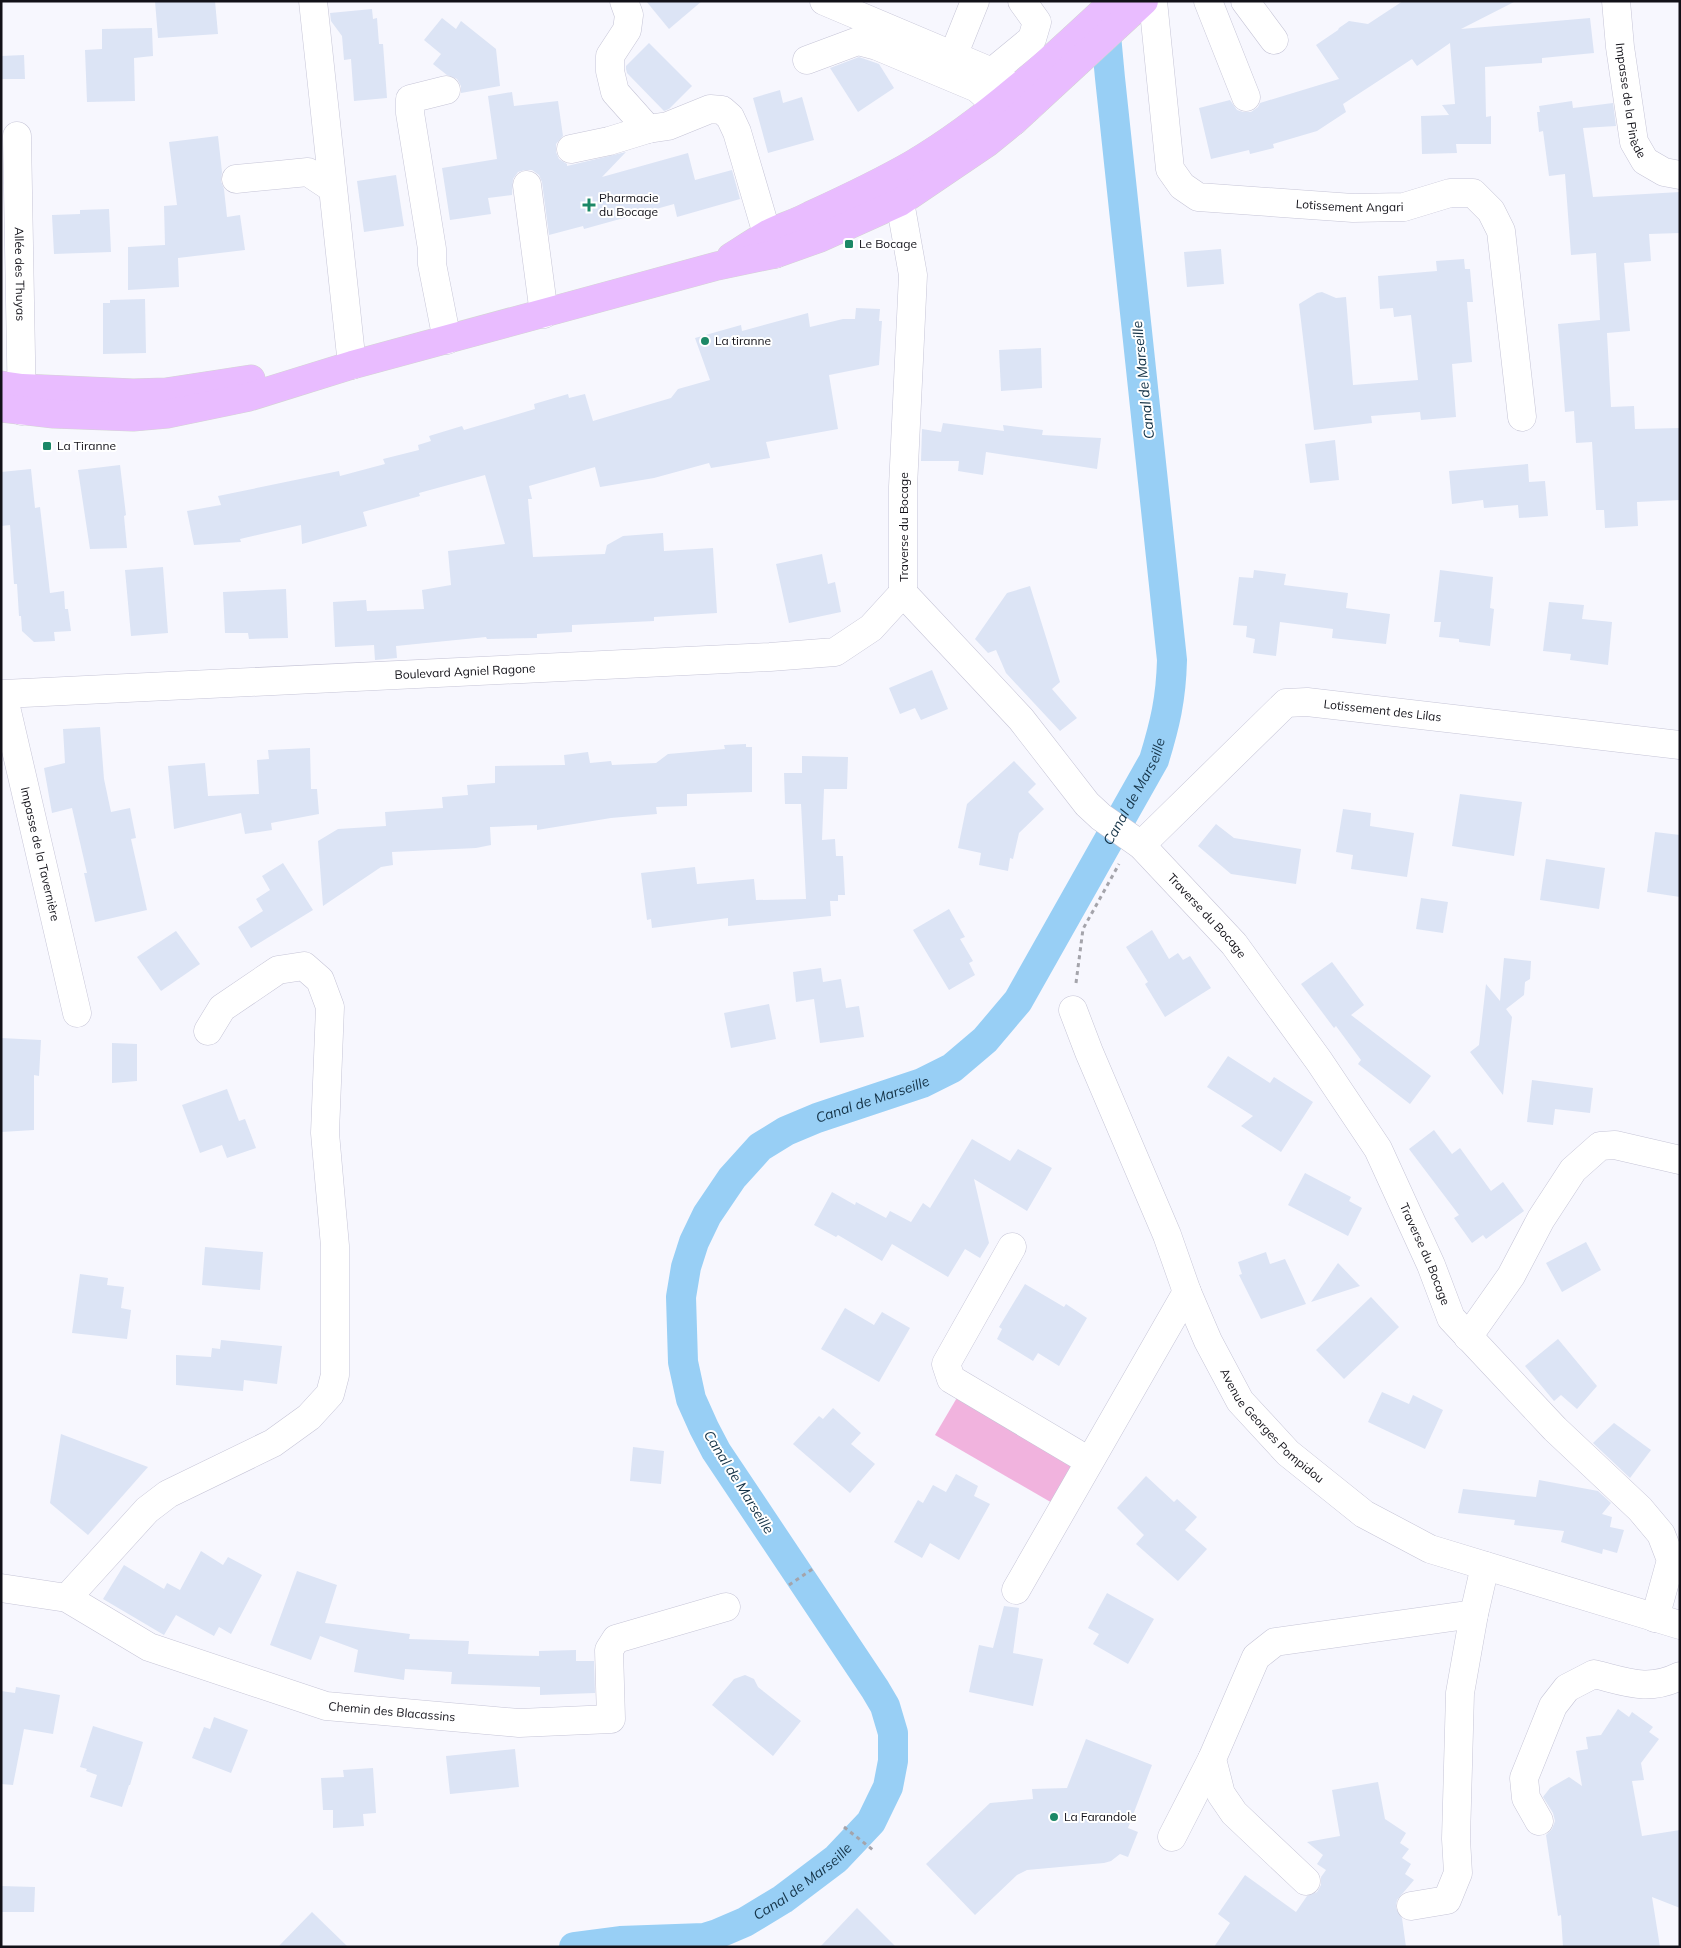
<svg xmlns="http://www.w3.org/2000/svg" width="1681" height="1948" font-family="Mulish,sans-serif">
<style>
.green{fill:#f1b3de}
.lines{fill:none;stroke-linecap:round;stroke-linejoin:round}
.canal{stroke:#98cff5;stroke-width:30}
.building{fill:#dce4f5}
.minor-casing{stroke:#c6c5d7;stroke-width:29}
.major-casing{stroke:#d4d4d5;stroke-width:29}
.path{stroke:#a4a4ab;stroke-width:3;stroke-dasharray:4 4;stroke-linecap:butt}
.minor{stroke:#fff;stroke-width:28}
.major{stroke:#e9bcff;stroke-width:28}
.poi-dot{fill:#1c8866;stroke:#fff;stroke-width:2}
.labels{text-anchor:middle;stroke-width:4;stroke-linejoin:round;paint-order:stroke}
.street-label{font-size:12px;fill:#121118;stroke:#fff}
.poi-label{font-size:12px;fill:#121118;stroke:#fff;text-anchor:start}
.water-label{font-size:14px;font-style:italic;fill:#143246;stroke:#fff}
</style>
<rect width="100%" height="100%" fill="#f7f7fe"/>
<!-- green -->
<polygon class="green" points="958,1396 1078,1467 1054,1504 935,1435"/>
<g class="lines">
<!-- canal -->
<path class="canal" id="s1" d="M574,1947L620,1941L704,1938L717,1934L745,1922L783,1899L836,1859L871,1822L888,1787L893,1761V1733L885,1706L875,1689L716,1451L704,1428L691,1399L683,1362L681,1297L686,1267L694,1242L707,1215L732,1178L760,1147L786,1131L817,1118L922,1083L952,1068L985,1040L1018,1001L1154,760C1165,724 1171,699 1172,660L1110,78L1104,14"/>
</g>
<!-- building -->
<g class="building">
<polygon points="155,1 215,1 218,34 158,38"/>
<polygon points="646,1 702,1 669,29"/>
<polygon points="1403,1 1516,1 1461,29 1590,18 1594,53 1542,58 1542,63 1485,67 1486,117 1491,116 1491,144 1456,144 1457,153 1422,154 1421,116 1449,115 1442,105 1455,104 1450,43 1417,66 1412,59 1343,104 1346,112 1317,131 1273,144 1274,148 1250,154 1249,150 1211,159 1199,108 1230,100 1237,110 1243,112 1251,112 1258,107 1260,103 1339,79 1316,45 1338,30 1339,28 1349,21 1368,24"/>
<polygon points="372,9 373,19 377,18 379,44 383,44 387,98 354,101 351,59 344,60 342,36 331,21 330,13"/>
<polygon points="442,18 456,29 461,21 496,49 500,86 461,93 461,86 457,79 447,75 433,64 441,54 424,40"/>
<polygon points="152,28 153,56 134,58 135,101 87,102 85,50 102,49 102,29"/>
<polygon points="649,43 692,86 669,109 664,111 627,73 626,69 626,66"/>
<polygon points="24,55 25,79 1,79 1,56"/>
<polygon points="859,57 879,64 894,88 858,112 830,68"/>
<polygon points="780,90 783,103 802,97 814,140 768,153 753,98"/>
<polygon points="512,92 514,106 558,101 563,136 556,144 556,152 559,159 567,164 567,166 626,152 602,177 688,153 695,180 732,170 740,199 677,217 674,204 584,229 583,226 549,235 542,182 539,175 532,170 525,170 518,172 513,179 512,195 488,198 491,214 450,220 442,168 497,159 488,96"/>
<polygon points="1572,101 1573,108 1613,103 1616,126 1583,128 1593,197 1680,192 1680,233 1649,234 1651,261 1624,263 1630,331 1607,333 1611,407 1634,406 1635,429 1680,428 1680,500 1637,502 1638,526 1605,528 1604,510 1596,510 1592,442 1576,443 1574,411 1565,412 1558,324 1600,320 1596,253 1571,255 1565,174 1549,176 1543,131 1539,132 1537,112 1540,112 1539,106"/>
<polygon points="218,136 222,172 221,181 224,189 227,217 240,215 245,250 178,258 179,287 128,290 128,247 165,245 164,206 177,205 169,142"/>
<polygon points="396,175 404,226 364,232 357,181"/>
<polygon points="109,209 111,252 54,254 52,215 80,214 80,210"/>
<polygon points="1221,249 1224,284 1187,287 1184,252"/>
<polygon points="1464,259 1465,269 1470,269 1473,302 1467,302 1472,362 1452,364 1456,417 1421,420 1420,412 1371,416 1372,423 1314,430 1299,304 1317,293 1322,292 1336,298 1346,297 1353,385 1418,380 1411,315 1394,317 1393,308 1380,309 1378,276 1437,271 1436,261"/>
<polygon points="145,299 146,353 103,354 103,303 110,303 110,300"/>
<polygon points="856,308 880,309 879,321 882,321 879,365 829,375 838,429 766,442 770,458 711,468 709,463 654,478 600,487 595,467 529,486 532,499 528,499 533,557 605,554 607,545 623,536 663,533 664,551 713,548 717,613 654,617 654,621 572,625 572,632 537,634 537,638 487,639 486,637 396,646 397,658 375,660 374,645 335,647 333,602 366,600 367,611 424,609 422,590 451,585 448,551 505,544 485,475 419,493 420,496 363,512 367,526 302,544 301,525 240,539 241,542 194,545 187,511 221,505 218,496 339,471 340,476 385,464 383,459 419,450 418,445 431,441 429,436 462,426 464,430 535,409 534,404 568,394 569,398 585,394 593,421 671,398 678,389 710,380 695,338 741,325 742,331 808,313 810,327 843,319 855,319"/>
<polygon points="1041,348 1042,388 1001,391 999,350"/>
<polygon points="943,423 1004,431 1003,425 1043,430 1042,435 1101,438 1097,469 986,452 983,475 958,471 959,461 921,461 922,429 941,432"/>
<polygon points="1335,440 1339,480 1310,483 1305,444"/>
<polygon points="1528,464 1529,482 1545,481 1548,516 1519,518 1518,505 1484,508 1483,500 1452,504 1449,471"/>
<polygon points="120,465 126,515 124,516 127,548 90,549 78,470"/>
<polygon points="31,469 35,508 40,507 50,593 64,591 65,609 68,609 71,631 54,632 55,641 34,642 22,631 21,616 19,616 17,584 14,584 10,525 1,526 1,472"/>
<polygon points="822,554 828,584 835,582 841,612 789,623 776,564"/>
<polygon points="163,567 168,633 131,636 125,570"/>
<polygon points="1254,570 1286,574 1284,585 1348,593 1346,608 1390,614 1386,644 1332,638 1333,629 1280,622 1276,656 1253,653 1255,639 1246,637 1247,626 1233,625 1239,577 1253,578"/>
<polygon points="1440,570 1493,577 1490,608 1494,609 1490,646 1459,642 1459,639 1439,637 1441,622 1434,622"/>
<polygon points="1030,586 1060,682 1052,689 1077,718 1060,731 1006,673 996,650 988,653 975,639 1007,593"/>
<polygon points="286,589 288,638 249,639 248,633 225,633 223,592"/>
<polygon points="1549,602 1584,605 1582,619 1612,622 1608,665 1570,660 1571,654 1543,651"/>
<polygon points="932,670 948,709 921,720 915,708 900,714 889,688"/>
<polygon points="100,727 104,779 111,812 130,808 136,838 131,839 147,910 95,922 84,873 87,873 72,808 52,813 44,768 65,763 63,729"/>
<polygon points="746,744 746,747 752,747 752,792 687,794 687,806 656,807 657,814 611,818 537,830 537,825 490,827 491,845 476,848 392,852 393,865 381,867 323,906 318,841 338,829 386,826 385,812 443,808 442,797 468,795 467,785 495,783 495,766 565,765 564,755 588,752 590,763 611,761 612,765 656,763 668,754 725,749 724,745"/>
<polygon points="310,748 311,789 317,789 319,814 271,823 272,830 245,834 241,813 174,829 168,766 205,763 208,796 259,794 257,760 269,759 268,750"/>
<polygon points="802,756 848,757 847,789 824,789 822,840 835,839 836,856 843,856 845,895 838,895 838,901 830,901 831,916 728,926 728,918 652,928 651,919 647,920 641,873 695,867 697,884 754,879 756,900 806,899 801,804 785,804 784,773 802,773"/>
<polygon points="1014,761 1036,784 1028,792 1044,809 1019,833 1013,859 1010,858 1008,871 979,865 981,853 958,848 967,804"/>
<polygon points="1460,794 1522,802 1514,856 1452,846"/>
<polygon points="1343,809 1371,813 1370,826 1414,833 1407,877 1351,869 1353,855 1336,852"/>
<polygon points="1216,824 1234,838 1301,849 1296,884 1231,874 1198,846"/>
<polygon points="1655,832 1680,835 1680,897 1647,892"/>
<polygon points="1546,859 1605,868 1599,909 1540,900"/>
<polygon points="283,863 313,910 251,948 238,927 263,911 256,899 270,890 262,876"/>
<polygon points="1421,898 1448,902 1443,933 1416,929"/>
<polygon points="949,909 965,937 960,939 973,961 969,963 975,975 949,990 913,930"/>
<polygon points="1152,930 1169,959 1178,953 1183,960 1190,956 1211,988 1165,1017 1145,984 1148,982 1126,947"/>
<polygon points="176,931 200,964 161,991 137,957"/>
<polygon points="1504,958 1531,961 1530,979 1525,982 1524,995 1506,1009 1512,1017 1503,1095 1470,1052 1479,1045 1486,984 1500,1001"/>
<polygon points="1332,962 1364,1005 1351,1015 1431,1076 1410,1104 1358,1064 1361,1060 1336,1026 1334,1028 1301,984"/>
<polygon points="821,968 823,982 841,979 846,1008 859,1006 864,1037 820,1043 814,999 796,1002 793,972"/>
<polygon points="769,1004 776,1039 731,1048 724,1013"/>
<polygon points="1,1038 41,1040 39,1076 34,1075 34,1130 1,1132"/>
<polygon points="112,1043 137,1044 137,1081 112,1083"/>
<polygon points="1228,1056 1270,1083 1274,1077 1313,1102 1281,1152 1241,1126 1253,1116 1207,1087"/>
<polygon points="1532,1080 1593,1088 1590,1113 1555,1109 1553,1125 1527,1122"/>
<polygon points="227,1089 239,1121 245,1119 256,1148 227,1158 222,1145 200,1153 182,1105"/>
<polygon points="1434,1130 1452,1154 1460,1148 1491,1191 1503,1182 1524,1211 1486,1239 1483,1235 1472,1243 1454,1218 1459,1215 1409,1149"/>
<polygon points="972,1139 1010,1161 1018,1149 1052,1168 1027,1211 974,1179 989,1243 980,1258 965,1249 948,1277 892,1244 882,1261 838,1235 836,1237 814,1225 832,1192 855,1205 856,1202 886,1218 890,1211 911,1222 923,1203 930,1208"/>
<polygon points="1305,1173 1351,1197 1349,1201 1362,1208 1348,1236 1288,1205"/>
<polygon points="1586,1242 1601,1270 1562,1292 1546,1263"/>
<polygon points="205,1247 263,1252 260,1290 202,1285"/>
<polygon points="1266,1252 1270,1264 1285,1259 1306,1304 1261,1319 1239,1275 1242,1274 1238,1262"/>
<polygon points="1338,1263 1360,1286 1311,1302"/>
<polygon points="80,1274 108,1278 107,1285 124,1287 121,1308 131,1310 127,1339 72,1333"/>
<polygon points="1025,1284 1064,1307 1066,1304 1087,1318 1059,1366 1038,1353 1033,1361 997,1339 1002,1329 999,1327"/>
<polygon points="1371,1297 1399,1327 1344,1379 1316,1350"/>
<polygon points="845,1308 874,1325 882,1312 910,1328 879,1382 821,1349"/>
<polygon points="1558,1339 1597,1386 1577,1409 1561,1395 1554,1401 1525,1366"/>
<polygon points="221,1340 282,1346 277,1384 244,1380 243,1391 176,1385 176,1355 211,1357 212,1348 220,1349"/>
<polygon points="1382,1392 1409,1404 1413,1395 1443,1410 1425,1449 1368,1422"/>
<polygon points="833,1408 861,1433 851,1444 875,1464 850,1493 793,1444 819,1416 823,1419"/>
<polygon points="1614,1423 1651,1450 1630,1478 1593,1443"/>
<polygon points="61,1434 148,1467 88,1535 50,1503"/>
<polygon points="633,1447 664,1451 661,1484 630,1481"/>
<polygon points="956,1474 978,1486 974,1496 990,1504 959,1560 930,1543 922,1558 894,1542 918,1500 923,1503 933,1485 946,1492"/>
<polygon points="1146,1476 1174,1502 1177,1499 1197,1517 1185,1530 1207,1549 1178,1581 1136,1544 1144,1535 1117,1508"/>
<polygon points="1539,1480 1598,1491 1611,1503 1602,1514 1612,1517 1610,1527 1624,1530 1617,1553 1603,1549 1602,1554 1561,1542 1564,1531 1514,1525 1515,1520 1458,1513 1463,1489 1536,1497"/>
<polygon points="201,1551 223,1565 228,1557 262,1575 231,1634 219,1627 214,1636 176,1615 164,1635 103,1599 124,1565 164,1589 167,1583 180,1590"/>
<polygon points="297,1571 337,1585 325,1623 410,1634 409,1639 469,1641 468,1654 539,1656 539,1651 576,1650 576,1661 594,1661 595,1693 540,1695 540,1687 451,1684 452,1672 405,1669 404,1680 354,1672 358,1650 320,1636 311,1660 270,1645"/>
<polygon points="1107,1593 1154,1619 1128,1664 1093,1644 1099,1634 1088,1628"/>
<polygon points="1004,1606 1019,1608 1013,1653 1043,1659 1033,1706 969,1692 979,1645 993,1648"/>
<polygon points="745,1675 754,1679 758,1687 801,1721 773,1756 712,1705 734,1679"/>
<polygon points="16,1687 60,1695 53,1734 24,1729 13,1785 1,1784 1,1691 15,1693"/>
<polygon points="1618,1709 1629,1717 1632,1712 1653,1727 1649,1732 1659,1739 1641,1763 1644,1780 1632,1781 1642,1836 1680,1830 1680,1908 1652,1897 1660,1947 1563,1947 1561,1915 1558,1916 1546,1835 1552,1829 1555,1821 1553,1813 1543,1797 1550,1788 1569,1777 1582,1786 1576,1751 1588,1749 1586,1737 1601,1735"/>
<polygon points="214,1717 248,1730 231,1773 192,1758 204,1727 210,1729"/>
<polygon points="93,1726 143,1742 130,1785 129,1785 122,1807 90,1797 97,1775 86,1771 87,1769 80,1767"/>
<polygon points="1086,1739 1152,1765 1128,1828 1138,1832 1128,1857 1120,1854 1111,1861 1104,1863 1027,1870 1017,1875 975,1915 926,1864 990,1803 1033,1799 1032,1789 1067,1788"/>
<polygon points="515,1749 519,1787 450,1794 446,1756"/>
<polygon points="373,1768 376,1813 363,1814 364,1826 333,1828 333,1810 323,1810 321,1778 344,1777 343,1770"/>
<polygon points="1378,1782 1385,1819 1406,1833 1400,1843 1409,1849 1402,1858 1411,1864 1405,1874 1414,1880 1397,1900 1396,1908 1402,1918 1406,1947 1214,1947 1230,1923 1218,1914 1245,1875 1296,1912 1307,1896 1317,1892 1321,1885 1321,1877 1326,1870 1317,1864 1323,1855 1307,1842 1340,1836 1332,1790"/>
<polygon points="1,1886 35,1887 34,1912 1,1912"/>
<polygon points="857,1908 896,1947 820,1947"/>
<polygon points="312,1912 348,1947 278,1947"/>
</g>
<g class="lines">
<defs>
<g id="minor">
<polyline points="313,1 352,365"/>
<polyline points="624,1 629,15 627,30 610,56 610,71 615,92 648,129"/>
<polyline points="824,1 992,72 1015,90 1030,106"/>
<path id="s2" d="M1153,1L1170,169L1182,186L1198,197L1353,208L1404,207L1450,193H1473L1491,211L1501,231L1522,417"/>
<polyline points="1208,1 1246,97"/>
<polyline points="1245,1 1274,40"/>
<path id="s3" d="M1616,1L1620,47L1634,142L1645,161L1664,172L1680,175"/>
<polyline points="949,55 957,46 975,1"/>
<polyline points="807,60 858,41 877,46 977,88 1014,121"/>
<polyline points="992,72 1032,39 1037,22 1022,1"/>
<polyline points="446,90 410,99 410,113 432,249 432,264 447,340"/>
<path id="s4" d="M17,136L22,411"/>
<polyline points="571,149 609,141 648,129 668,126 710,109 722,110 730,117 737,132 767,234 775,254"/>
<polyline points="236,179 308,172 332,188"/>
<path id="s5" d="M889,182L900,202L913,275L903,487V593L1021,719L1087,804L1101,817L1141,845L1234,944L1319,1061L1378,1149L1431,1265L1451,1318L1555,1429L1640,1509L1661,1534L1671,1560L1655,1618"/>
<polyline points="527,185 544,314"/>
<path id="s6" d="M1141,845L1286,703L1307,702L1680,745"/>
<path id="s7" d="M1073,1010L1089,1052L1167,1235L1187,1292L1208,1341L1240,1401L1288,1453L1364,1514L1430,1549L1680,1625"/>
<path id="s8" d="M77,1013L3,694L770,657L835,652L871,628L903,593"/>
<polyline points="1012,1247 946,1364 951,1379 1089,1461"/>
<polyline points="1468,1337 1511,1276 1541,1219 1573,1170 1600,1146 1615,1145 1680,1160"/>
<path id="s9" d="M1,1588L67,1598L149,1647L326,1706L519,1723L611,1719L609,1650L616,1639L726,1607"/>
<polyline points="1016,1590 1187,1292"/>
<polyline points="67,1598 147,1510 168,1494 273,1443 309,1417 330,1394 335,1375 335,1246 325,1133 330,1007 320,980 304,966 278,970 222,1008 208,1031"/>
<path d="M1539,1821L1526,1798L1524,1778L1553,1706L1567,1688L1594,1674C1627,1682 1648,1692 1680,1676"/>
<polyline points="1172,1837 1212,1759"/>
<polyline points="1306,1881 1234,1813 1221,1794 1212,1759 1256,1657 1275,1642 1474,1614"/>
<polyline points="1411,1906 1447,1900 1458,1873 1456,1839 1460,1693 1474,1614 1485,1566"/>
</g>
<g id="major">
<path d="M731,257C742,250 754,242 766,235C780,227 797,223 811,215C846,199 880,183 913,164C987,120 1051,60 1114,1"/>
<polyline points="1,385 22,388 133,393 166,392 251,379"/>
<polyline points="1,408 54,414 133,417 167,414 249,397 352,365 717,266 775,254 820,238 900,202 987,143 1014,121 1144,1"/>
</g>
</defs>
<!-- minor casing -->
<use href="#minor" class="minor-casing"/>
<!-- major casing -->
<use href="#major" class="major-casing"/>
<!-- path -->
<g class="path">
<polyline points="1076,983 1083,929 1119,864"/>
<polyline points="789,1585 814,1568"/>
<polyline points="844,1827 873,1850"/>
</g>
<!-- minor -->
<use href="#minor" class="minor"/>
<!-- major -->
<use href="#major" class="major"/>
</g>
<!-- markers -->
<g class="poi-dot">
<path d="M586.5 197.5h5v5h5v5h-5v5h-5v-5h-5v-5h5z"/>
<rect x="844" y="239" width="10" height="10" rx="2.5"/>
<circle cx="705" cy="341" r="5"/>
<rect x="42" y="441" width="10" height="10" rx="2.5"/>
<circle cx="1054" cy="1817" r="5"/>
</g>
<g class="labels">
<!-- street labels -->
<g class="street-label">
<text dy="4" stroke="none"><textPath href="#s3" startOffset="101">Impasse de la Pinède</textPath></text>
<text dy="4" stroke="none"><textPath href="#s2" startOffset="361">Lotissement Angari</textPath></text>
<text dy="4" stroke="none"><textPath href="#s4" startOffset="138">Allée des Thuyas</textPath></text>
<text transform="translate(904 527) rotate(-90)" y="4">Traverse du Bocage</text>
<text dy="4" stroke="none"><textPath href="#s8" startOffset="790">Boulevard Agniel Ragone</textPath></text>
<text dy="4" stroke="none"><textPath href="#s6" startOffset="300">Lotissement des Lilas</textPath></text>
<text transform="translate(40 854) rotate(77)" y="4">Impasse de la Tavernière</text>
<text dy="4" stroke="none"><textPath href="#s5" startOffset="860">Traverse du Bocage</textPath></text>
<text dy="4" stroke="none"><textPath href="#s5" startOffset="1265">Traverse du Bocage</textPath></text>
<text dy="4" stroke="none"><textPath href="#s7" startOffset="465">Avenue Georges Pompidou</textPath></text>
<text dy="4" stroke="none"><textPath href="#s9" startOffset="415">Chemin des Blacassins</textPath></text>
</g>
<!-- poi labels -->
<g class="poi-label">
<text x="599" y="202">Pharmacie<tspan x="599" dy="14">du Bocage</tspan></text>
<text x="859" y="248">Le Bocage</text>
<text x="715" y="345">La tiranne</text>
<text x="57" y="450">La Tiranne</text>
<text x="1064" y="1821">La Farandole</text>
</g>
<!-- water labels -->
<g class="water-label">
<text transform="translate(1143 380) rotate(-96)" y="5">Canal de Marseille</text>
<text dy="5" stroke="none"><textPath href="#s1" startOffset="1640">Canal de Marseille</textPath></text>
<text dy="5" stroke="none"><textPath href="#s1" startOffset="1220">Canal de Marseille</textPath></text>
<text transform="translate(739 1482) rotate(58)" y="5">Canal de Marseille</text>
<text dy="5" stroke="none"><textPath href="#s1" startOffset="245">Canal de Marseille</textPath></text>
</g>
</g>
<!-- border -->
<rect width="1681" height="1948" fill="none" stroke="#121118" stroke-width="5"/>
</svg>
